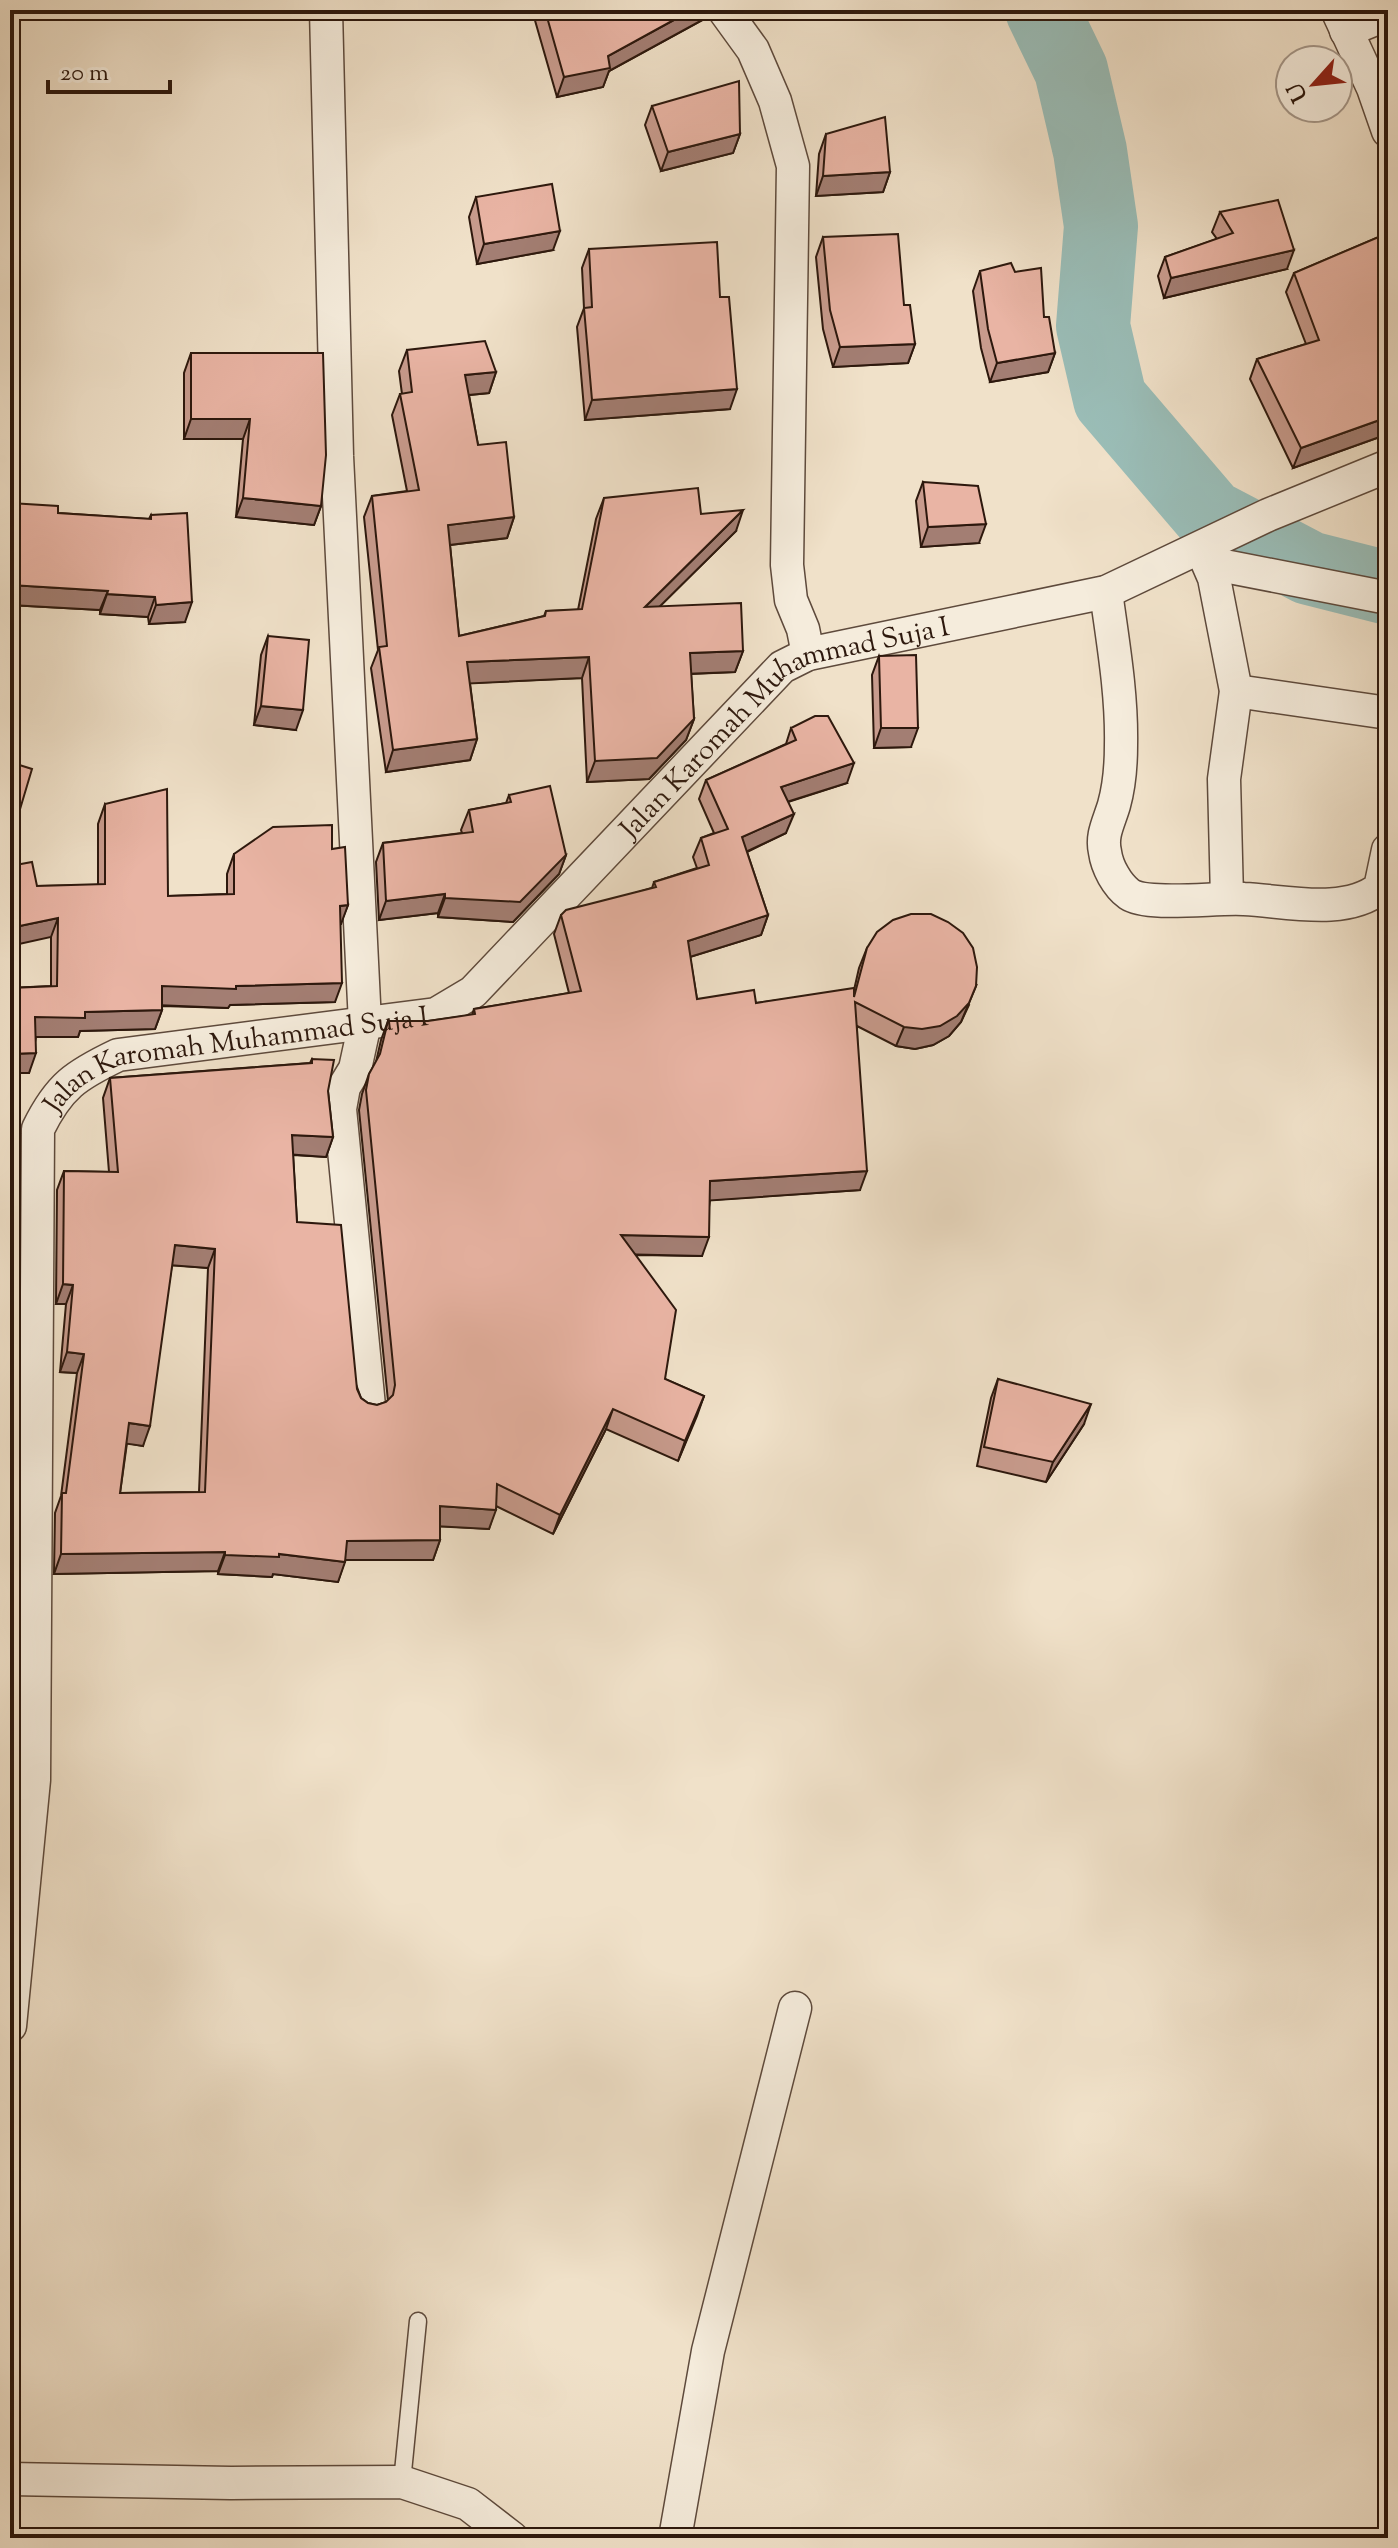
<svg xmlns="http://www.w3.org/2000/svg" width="1398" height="2548" font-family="'Sorts Mill Goudy',serif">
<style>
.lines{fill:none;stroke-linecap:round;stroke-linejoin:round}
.river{stroke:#9abdb7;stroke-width:74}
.lane-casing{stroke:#5e4a3c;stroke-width:19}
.street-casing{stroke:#5e4a3c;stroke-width:35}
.lane{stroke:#f5ecdc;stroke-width:16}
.street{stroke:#f5ecdc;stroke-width:32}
.wall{fill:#c89b8d;stroke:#2d180d;stroke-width:2;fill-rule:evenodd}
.shaded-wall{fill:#a37e73;stroke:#2d180d;stroke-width:2}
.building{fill:#e9b4a4;stroke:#2d180d;stroke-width:2;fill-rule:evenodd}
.labels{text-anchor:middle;stroke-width:6;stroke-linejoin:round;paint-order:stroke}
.street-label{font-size:28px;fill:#2d180d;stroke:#f5ecdc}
</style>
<rect width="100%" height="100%" fill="#f0e1c9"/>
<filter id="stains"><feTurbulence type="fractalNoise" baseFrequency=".0025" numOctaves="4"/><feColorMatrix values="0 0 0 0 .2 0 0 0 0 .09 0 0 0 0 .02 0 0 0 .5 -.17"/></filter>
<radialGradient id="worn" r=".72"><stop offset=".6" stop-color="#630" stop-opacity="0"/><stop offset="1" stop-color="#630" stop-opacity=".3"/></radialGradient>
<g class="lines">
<!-- river -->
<polyline class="river" points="1042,10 1071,70 1090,151 1101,226 1093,326 1110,399 1210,516 1309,568 1388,588"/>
<defs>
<polyline id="lane" points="402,2482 418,2321"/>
<g id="street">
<polyline points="326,10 337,456 365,1023 355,1069 344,1087 340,1109 369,1406"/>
<polyline points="724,10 753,50 775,101 793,166 787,565 791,600 803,629 808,654"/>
<polyline points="1337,10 1373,88 1388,131"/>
<polyline points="1346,31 1388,14"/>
<polyline points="1201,548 1214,578 1236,691 1224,779 1227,898"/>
<polyline points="1209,563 1388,598"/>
<path d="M1106,592C1113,643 1122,694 1121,745C1121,763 1119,787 1114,805C1109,822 1101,835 1105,852C1107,867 1117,885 1129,894C1148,907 1217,897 1244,899C1286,901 1345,916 1380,888L1388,850"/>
<polyline points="1236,691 1388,713"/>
<path id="s1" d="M10,2026L34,1780L38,1129C59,1086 76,1075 118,1055L436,1014L473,992L782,667L808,654L1106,592L1268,515L1388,466"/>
<polyline points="10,2479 231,2483 402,2482 468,2504 512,2538"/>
<polyline points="675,2538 708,2351 795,2008"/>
</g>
</defs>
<!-- lane casing -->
<use href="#lane" class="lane-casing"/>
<!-- street casing -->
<use href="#street" class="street-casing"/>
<!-- lane -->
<use href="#lane" class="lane"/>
<!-- street -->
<use href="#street" class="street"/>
</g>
<!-- wall -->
<g class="wall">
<polygon points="532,10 709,10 706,18 609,71 603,87 557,97"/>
<polygon points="652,106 740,134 733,153 661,171 645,125"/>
<polygon points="826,134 890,172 883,192 816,196 819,154"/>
<polygon points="476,197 553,250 477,264 469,217"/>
<polygon points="1220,212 1287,269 1164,298 1158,276 1165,257 1217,239 1212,232"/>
<polygon points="1388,233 1388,434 1293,468 1250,379 1257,359 1306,344 1286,292 1294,273"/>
<polygon points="823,237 904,305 915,344 908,363 833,367 823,329 816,257"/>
<polygon points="589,249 720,297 730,409 585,420 577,327 584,308 582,268"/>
<polygon points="980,271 1015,272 1044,317 1055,353 1048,372 990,382 981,348 973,291"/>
<polygon points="407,350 496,372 489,393 469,395 478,445 514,517 507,538 450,545 459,636 544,616 546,611 578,610 596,519 604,498 701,514 736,531 660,606 743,651 735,672 691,674 694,719 686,740 649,779 587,782 582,678 470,683 477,739 470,760 386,772 371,668 378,650 364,517 372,496 407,491 392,415 400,394 402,394 399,371"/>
<polygon points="191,353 323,353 321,506 314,525 236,517 243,439 184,439 184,373"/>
<polygon points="923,482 979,543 921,547 916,501"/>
<polygon points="10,503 58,513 149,519 151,515 185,622 149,624 148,617 100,614 100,610 10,605"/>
<polygon points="268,636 296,730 254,725 261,655"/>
<polygon points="879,656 911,747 874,748 872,675"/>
<path d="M791,728L847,783L788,802L786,833L747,852L768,915L761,935L690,957L697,999L756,1003L854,990L859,968L867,948L969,1005L961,1022L949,1036L933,1045L915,1049L896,1046L857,1026L860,1190L710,1200L702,1256L636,1255L665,1379L704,1396L678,1461L606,1429L553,1534L496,1506L489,1529L440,1526V1540L433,1560H345L338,1582L273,1574L272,1577L218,1574V1571L54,1574L55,1513L61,1496L77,1373L60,1372L66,1304H56L57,1190L64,1171L109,1172L103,1098L110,1078L310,1063L312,1059L328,1091L333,1137L326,1157L293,1155L297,1222L361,1398L368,1403L377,1405L386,1402L388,1401L359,1110L362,1094L369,1074L376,1062L381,1040L388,1021H428L472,1015L474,1009L569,993L554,934L561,915L652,888L654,882L697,868L693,857L701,838L714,833L699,799L706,780L786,744ZM172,1265L208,1268L199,1492L120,1493L127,1443L143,1446Z"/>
<polygon points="10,762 18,816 10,836"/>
<polygon points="509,795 566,855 559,874 513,922 438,917 438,913 379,920 376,862 383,843 462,833 461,830 469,810 506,803"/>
<polygon points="105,804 168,896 227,894 227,874 234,854 332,849 348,905 340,925 335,1002 230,1005 228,1008 162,1006 162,1010 155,1029 80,1031 78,1037 36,1037 29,1073 10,1073 10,988 51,986 51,937 37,886 98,885 98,824"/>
<polygon points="998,1379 1084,1424 1046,1482 977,1466 991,1398"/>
</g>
<!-- shaded-wall -->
<g class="shaded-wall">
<polygon points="692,10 709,10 706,18 609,71 603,87 557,97 564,77 608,56"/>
<polygon points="740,134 733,153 661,171 668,152"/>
<polygon points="890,172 883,192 816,196 823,176"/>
<polygon points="560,231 553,250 477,264 484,244"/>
<polygon points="1294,250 1287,269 1164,298 1171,278"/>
<polygon points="915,344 908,363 833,367 840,347"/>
<polygon points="1055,353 1048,372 990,382 997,363"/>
<polygon points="496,372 489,393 458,396 465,375"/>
<polygon points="737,389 730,409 585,420 592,400"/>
<polygon points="1388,417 1388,434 1293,468 1301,448"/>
<polygon points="191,419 250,419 243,439 184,439"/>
<polygon points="243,498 321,506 314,525 236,517"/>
<polygon points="743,510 736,531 638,628 645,607"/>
<polygon points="514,517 507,538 441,546 448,525"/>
<polygon points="986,524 979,543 921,547 928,527"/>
<polygon points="11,585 108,591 100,610 10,605"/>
<polygon points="107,594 155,597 148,617 100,614"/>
<polygon points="192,602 185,622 149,624 156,605"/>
<polygon points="743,651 735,672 683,674 690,653"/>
<polygon points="589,657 582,678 459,684 467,662"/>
<polygon points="261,706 303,710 296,730 254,725"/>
<polygon points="694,719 686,740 649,779 587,782 595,761"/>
<polygon points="881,728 918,728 911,747 874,748"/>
<polygon points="477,739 470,760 386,772 393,750"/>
<polygon points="854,763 847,783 774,806 781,787"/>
<polygon points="794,814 786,833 735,857 742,837"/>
<polygon points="566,855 559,874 513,922 438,917 445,898"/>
<polygon points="445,894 438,913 379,920 386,901"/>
<polygon points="348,905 341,924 333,925 340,906"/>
<polygon points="768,915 761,935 680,960 688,941"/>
<polygon points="58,918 51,937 10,946 10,928"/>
<polygon points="342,983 335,1002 230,1005 228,1008 155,1005 162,986 236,986"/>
<polygon points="976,986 961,1022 949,1036 933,1045 915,1049 896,1046 904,1027"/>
<polygon points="162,1010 155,1029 80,1031 78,1037 28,1037 35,1017 85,1012"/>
<polygon points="36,1053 29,1073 10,1073 10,1054"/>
<polygon points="292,1135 333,1137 326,1157 285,1154"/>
<polygon points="867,1171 860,1190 703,1201 710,1181"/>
<polygon points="621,1235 709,1237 702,1256 614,1254"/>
<polygon points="175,1245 215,1249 208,1268 168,1265"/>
<polygon points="63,1284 73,1285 66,1304 56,1304"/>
<polygon points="67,1352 84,1354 77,1373 60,1372"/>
<polygon points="704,1396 697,1416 678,1461 685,1441"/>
<polygon points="1091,1404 1084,1424 1046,1482 1053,1462"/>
<polygon points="613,1409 606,1429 553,1534 560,1515"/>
<polygon points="129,1423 150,1426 143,1446 122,1443"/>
<polygon points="440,1506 496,1510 489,1529 433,1526"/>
<polygon points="440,1540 433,1560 340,1560 347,1541"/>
<polygon points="225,1552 218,1571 54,1574 61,1554"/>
<polygon points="279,1554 345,1562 338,1582 273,1574 272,1577 218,1574 225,1555"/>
</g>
<!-- building -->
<g class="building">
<polygon points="545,10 692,10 608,56 610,68 564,77"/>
<polygon points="739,81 740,134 668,152 652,106"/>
<polygon points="885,117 890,172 823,176 826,134"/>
<polygon points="552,184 560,231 484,244 476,197"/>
<polygon points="1278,200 1294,250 1171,278 1165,257 1233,233 1220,212"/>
<polygon points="1388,233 1388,417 1301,448 1257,359 1319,340 1294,273"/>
<polygon points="898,234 904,305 910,305 915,344 840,347 830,310 823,237"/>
<polygon points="717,242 720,297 729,297 737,389 592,400 584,308 592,307 589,249"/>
<polygon points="1011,263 1015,272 1041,268 1044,317 1049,317 1055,353 997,363 988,329 980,271"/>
<polygon points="485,341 496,372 465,375 478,445 506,442 514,517 448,525 459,636 545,616 546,611 582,609 604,498 698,488 701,514 743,510 645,607 741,603 743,651 690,653 694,719 657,758 595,761 589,657 467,662 477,739 393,750 379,647 387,646 372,496 419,490 400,394 412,392 407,350"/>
<polygon points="191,353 323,353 326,455 321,506 243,498 250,419 191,419"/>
<polygon points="923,482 978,486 986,524 928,527"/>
<polygon points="10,503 58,506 58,513 151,519 151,515 187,513 192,602 156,605 155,597 107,594 108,591 11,585 10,593"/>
<polygon points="268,636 309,640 303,710 261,706"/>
<polygon points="916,655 918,728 881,728 879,656"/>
<path d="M815,716H828L854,763L781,787L794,814L742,837L768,915L688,941L697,999L754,990L756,1003L854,988V997L867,948L877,932L893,920L911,914H931L948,922L963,933L973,948L977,967L976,986L969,1003L957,1016L940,1026L922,1029L904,1027L855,1002L867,1171L710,1181L709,1237L621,1235L676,1310L665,1379L704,1396L685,1441L613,1409L560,1515L497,1484L496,1510L440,1506V1540L347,1541L345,1562L279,1554V1557L225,1555V1552L61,1554L62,1493H66L84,1354L67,1352L73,1285L63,1284L64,1171L118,1172L110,1078L312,1063V1059L334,1060L328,1091L333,1137L292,1135L297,1222L341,1225L357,1389L361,1398L368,1403L377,1405L386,1402L393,1395L395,1385L366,1090L369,1074L380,1054L388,1021H428L475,1014L474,1009L581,991L561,915L566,910L656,887L654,882L709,865L701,838L728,829L706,780L796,740L791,728ZM175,1245L215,1249L205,1492L120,1493L129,1423L150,1426Z"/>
<polygon points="10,762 32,769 18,816 10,815"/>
<polygon points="550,786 566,855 520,902 445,898 445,894 386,901 383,843 473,832 469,810 511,802 509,795"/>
<polygon points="167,789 168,896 234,894 234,854 273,827 332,825 332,849 345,847 348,905 340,906 342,983 236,986 236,989 162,986 162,1010 85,1012 85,1018 35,1017 36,1053 10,1054 10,988 57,986 58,918 10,928 10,866 32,862 37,886 105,884 105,804"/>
<polygon points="998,1379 1091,1404 1053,1462 984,1447"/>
</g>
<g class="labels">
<!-- street labels -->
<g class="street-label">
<text dy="10" stroke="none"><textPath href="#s1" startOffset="1794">Jalan Karomah Muhammad Suja I</textPath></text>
<text dy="10" stroke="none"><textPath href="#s1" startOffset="1122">Jalan Karomah Muhammad Suja I</textPath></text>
</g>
</g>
<!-- margin -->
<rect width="1398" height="2548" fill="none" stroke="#f0e1c9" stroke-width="40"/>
<rect x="12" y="12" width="1374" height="2524" fill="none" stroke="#2d180d" stroke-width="4"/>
<rect x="20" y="20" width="1358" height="2508" fill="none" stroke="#2d180d" stroke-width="2"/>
<!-- north arrow -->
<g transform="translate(1314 84) rotate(243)"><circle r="38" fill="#f5ecdc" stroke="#a59789" stroke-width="2"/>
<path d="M0-6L14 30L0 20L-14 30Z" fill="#8f2418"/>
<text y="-12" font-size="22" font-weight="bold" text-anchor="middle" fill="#2d180d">U</text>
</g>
<!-- scale -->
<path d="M48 80v12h122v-12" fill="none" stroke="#2d180d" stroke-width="4"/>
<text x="60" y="80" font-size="24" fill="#2d180d" stroke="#f5ecdc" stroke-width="6" paint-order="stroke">20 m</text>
<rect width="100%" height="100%" filter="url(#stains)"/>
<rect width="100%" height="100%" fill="url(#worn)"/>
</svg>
